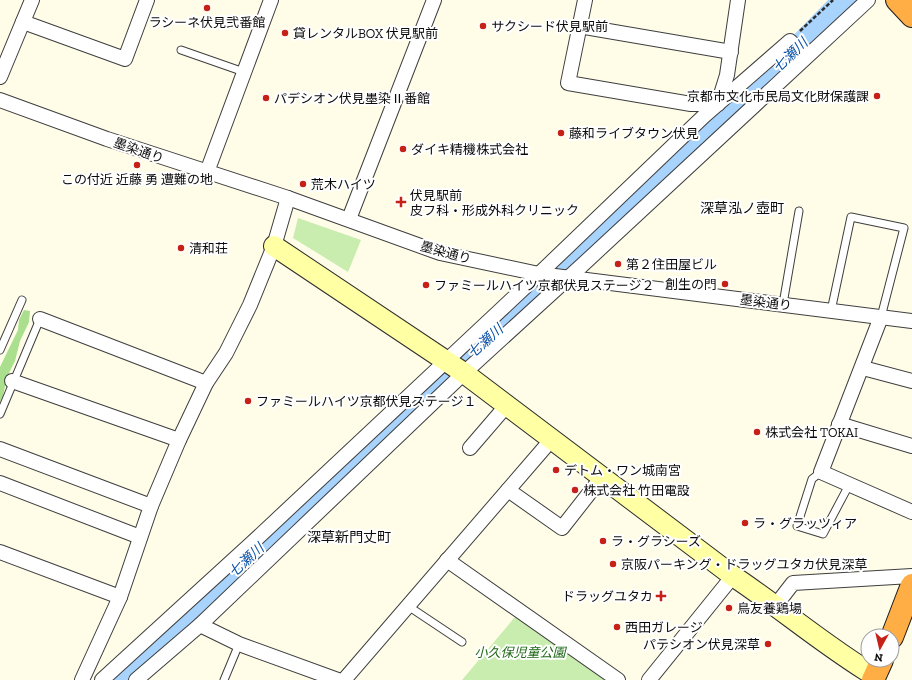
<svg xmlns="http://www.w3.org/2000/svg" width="912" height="680" font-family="'Zilla Slab','Noto Sans JP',serif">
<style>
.green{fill:#c8edaf}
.forest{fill:#a9df8d}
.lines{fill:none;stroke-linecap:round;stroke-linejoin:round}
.river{stroke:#a7d3fc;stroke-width:27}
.lane-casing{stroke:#3e3e3e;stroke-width:9}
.street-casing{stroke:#3e3e3e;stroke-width:16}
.secondary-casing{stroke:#2d2d2d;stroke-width:22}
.highway-casing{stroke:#1c1c1c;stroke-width:24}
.path{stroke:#2d2d2d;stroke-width:2.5;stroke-dasharray:4 2;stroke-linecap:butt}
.lane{stroke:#fff;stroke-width:7}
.street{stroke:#fff;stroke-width:14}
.secondary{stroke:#ffffa3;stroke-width:20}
.highway{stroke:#ffae46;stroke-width:22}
.poi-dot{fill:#c62117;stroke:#fff;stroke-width:1.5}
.labels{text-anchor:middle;stroke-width:4;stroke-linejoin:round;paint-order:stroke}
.poi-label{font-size:13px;fill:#0b0b0b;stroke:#fff;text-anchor:start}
.street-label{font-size:13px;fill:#0b0b0b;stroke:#fff}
.park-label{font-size:13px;font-style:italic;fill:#1e6716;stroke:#fff}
.water-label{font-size:14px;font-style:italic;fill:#0a51a6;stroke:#fff}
.neighbourhood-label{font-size:14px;fill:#0b0b0b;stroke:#fff}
</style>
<rect width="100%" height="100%" fill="#fffde8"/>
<!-- green -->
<g class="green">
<polygon points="298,218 361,240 348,272 293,238"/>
<polygon points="515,617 610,680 462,680"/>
</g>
<!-- forest -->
<polygon class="forest" points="24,310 30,311 29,322 20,341 15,361 7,377 3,396 0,402 0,367 18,330 19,320"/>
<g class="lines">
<!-- river -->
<polyline class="river" points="118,680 387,428 507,321 573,257 579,246 598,233 694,142 708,133 753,89 794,54 847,0"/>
<defs>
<g id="lane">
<polyline points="181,50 244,72"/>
<polyline points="783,304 799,211"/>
<polyline points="831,311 851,217 904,228 881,317"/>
<polyline points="0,350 22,300"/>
<polyline points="0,414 40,319"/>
<polyline points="821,472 812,479 797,526 823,534 849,485"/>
<polyline points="408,606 462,642"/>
<polyline points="224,680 239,644"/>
</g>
<g id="street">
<polyline points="585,0 568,83 691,104 718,104 727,75 738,0"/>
<polyline points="23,22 125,59 147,0"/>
<polyline points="579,26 731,52"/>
<polyline points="0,77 32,0"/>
<polyline points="0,100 107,139 288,198 440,253 539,274 912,321"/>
<polyline points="207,172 271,0"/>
<polyline points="349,219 434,0"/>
<polyline points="881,317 821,472 912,512"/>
<polyline points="40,319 206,383"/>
<polyline points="863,368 912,381"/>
<polyline points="12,381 179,440"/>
<polyline points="839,424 912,446"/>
<polyline points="470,448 507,405"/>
<polyline points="0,449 151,506"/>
<polyline points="0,483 140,537"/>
<polyline points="508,490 562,528 602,477"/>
<polyline points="0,552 120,597"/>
<polyline points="447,560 618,680"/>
<polyline points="776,605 793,583 912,576"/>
<polyline points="200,625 239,644 338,680"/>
<polyline points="82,680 120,597 151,506 179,440 206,383 226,353 250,305 274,246 288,198"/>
<polyline points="102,680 252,543 539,274 704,116 790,41 806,56"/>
<polyline points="136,680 200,625 464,373 578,269 868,0"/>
<polyline points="344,680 552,439"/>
<polyline points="649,680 733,576"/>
</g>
<path id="secondary" d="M274,246L464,373L733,576C781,608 825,646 875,676"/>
<g id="highway">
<polyline points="897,0 912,16"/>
<polyline points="892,637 912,585"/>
<polyline points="873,680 882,660"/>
</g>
</defs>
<!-- lane casing -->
<use href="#lane" class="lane-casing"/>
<!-- street casing -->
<use href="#street" class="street-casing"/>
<!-- secondary casing -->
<use href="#secondary" class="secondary-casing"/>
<!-- highway casing -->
<use href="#highway" class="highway-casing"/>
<!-- path -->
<polyline class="path" points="800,31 833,0"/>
<!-- lane -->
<use href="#lane" class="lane"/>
<!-- street -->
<use href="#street" class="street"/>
<!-- secondary -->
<use href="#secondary" class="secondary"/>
<!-- highway -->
<use href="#highway" class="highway"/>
</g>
<!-- markers -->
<g class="poi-dot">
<circle cx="207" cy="8" r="4"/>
<circle cx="483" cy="26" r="4"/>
<circle cx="285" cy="33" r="4"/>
<circle cx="877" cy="96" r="4"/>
<circle cx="266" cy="98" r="4"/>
<circle cx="561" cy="133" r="4"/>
<circle cx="403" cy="149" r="4"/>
<circle cx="137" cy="165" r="4"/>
<circle cx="303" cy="184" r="4"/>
<path d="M399 196h4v4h4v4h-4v4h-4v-4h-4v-4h4z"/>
<circle cx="181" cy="248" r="4"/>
<circle cx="618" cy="264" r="4"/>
<circle cx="725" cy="284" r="4"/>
<circle cx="426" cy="285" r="4"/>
<circle cx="248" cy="401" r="4"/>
<circle cx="757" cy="432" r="4"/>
<circle cx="556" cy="470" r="4"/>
<circle cx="575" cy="490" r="4"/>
<circle cx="745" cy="523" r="4"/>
<circle cx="603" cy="541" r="4"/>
<circle cx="613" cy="564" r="4"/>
<path d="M659 590h4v4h4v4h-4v4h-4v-4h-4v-4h4z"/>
<circle cx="729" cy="608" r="4"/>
<circle cx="617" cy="627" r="4"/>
<circle cx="768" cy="644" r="4"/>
</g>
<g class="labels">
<!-- poi labels -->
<g class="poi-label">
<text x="207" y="27" text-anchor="middle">ラシーネ伏見弐番館</text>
<text x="491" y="31">サクシード伏見駅前</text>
<text x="293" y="38">貸レンタルBOX 伏見駅前</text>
<text x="869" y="101" text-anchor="end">京都市文化市民局文化財保護課</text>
<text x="274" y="103">パデシオン伏見墨染Ⅱ番館</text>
<text x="569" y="138">藤和ライブタウン伏見</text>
<text x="411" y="154">ダイキ精機株式会社</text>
<text x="137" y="184" text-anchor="middle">この付近 近藤 勇 遭難の地</text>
<text x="311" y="189">荒木ハイツ</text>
<text x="410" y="200">伏見駅前<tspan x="410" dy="15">皮フ科・形成外科クリニック</tspan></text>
<text x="189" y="253">清和荘</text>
<text x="626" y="269">第２住田屋ビル</text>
<text x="717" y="289" text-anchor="end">創生の門</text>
<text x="434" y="290">ファミールハイツ京都伏見ステージ２</text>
<text x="256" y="406">ファミールハイツ京都伏見ステージ１</text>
<text x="765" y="437">株式会社 TOKAI</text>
<text x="564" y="475">デトム・ワン城南宮</text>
<text x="583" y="495">株式会社 竹田電設</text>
<text x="753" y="528">ラ・グラッツィア</text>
<text x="611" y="546">ラ・グラシーズ</text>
<text x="621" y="569">京阪パーキング・ドラッグユタカ伏見深草</text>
<text x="653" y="601" text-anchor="end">ドラッグユタカ</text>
<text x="737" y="613">鳥友養鶏場</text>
<text x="625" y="632">西田ガレージ</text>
<text x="760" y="649" text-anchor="end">パテシオン伏見深草</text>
</g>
<!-- street labels -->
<g class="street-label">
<text transform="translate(139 150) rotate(19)" y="5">墨染通り</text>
<text transform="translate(446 252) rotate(15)" y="5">墨染通り</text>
<text transform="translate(766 302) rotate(7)" y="5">墨染通り</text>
</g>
<!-- park labels -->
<g class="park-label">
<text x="520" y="657">小久保児童公園</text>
</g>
<!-- water labels -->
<g class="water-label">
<text transform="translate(790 55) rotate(-44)" y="5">七瀬川</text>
<text transform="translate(485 341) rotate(-42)" y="5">七瀬川</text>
<text transform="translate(246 560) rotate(-43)" y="5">七瀬川</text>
</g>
<!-- neighbourhood labels -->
<g class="neighbourhood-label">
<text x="742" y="213">深草泓ノ壺町</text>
<text x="349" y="542">深草新門丈町</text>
</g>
</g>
<!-- north arrow -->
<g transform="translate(880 648) rotate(188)"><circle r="19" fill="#ffffff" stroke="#9d9d9d"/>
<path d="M0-3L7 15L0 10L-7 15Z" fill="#c62117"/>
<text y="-6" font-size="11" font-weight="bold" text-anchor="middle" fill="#0b0b0b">N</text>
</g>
</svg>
